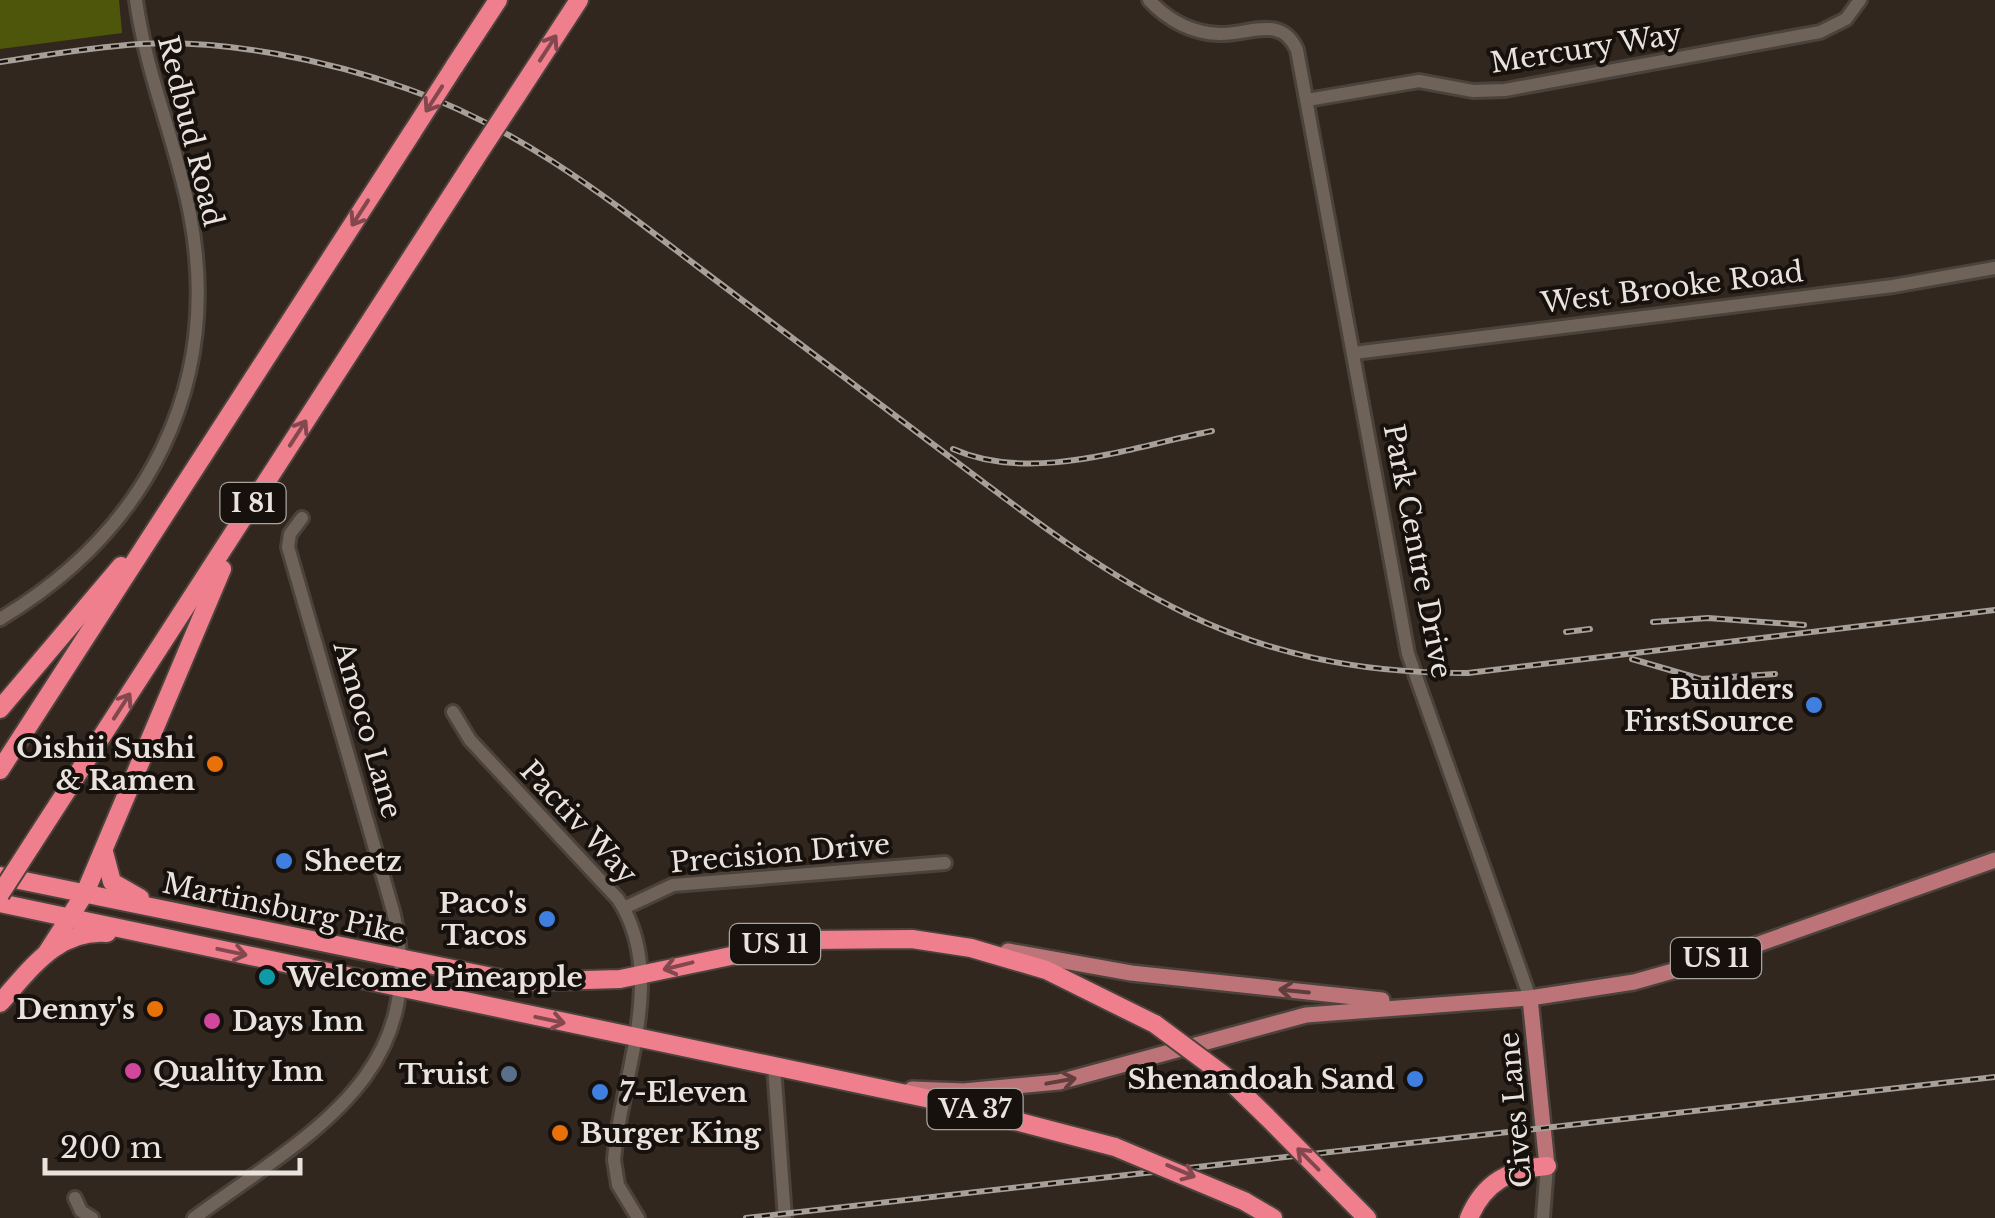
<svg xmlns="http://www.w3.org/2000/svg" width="1995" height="1218" font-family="'Libre Baskerville',serif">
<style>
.green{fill:#4e560b}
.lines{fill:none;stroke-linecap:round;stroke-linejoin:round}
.minor-casing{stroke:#4b433b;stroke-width:18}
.major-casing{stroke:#4b433b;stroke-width:20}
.highway-casing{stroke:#4b433b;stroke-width:22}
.minor{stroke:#6f6359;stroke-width:12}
.major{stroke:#bc7479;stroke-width:15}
.highway{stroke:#f07f8e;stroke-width:18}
.rail-casing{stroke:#a79f98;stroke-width:6}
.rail{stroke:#16110d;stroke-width:2.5;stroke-dasharray:8;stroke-linecap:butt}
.highway-bridge-casing{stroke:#4b433b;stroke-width:22;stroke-linecap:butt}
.highway-bridge{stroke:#f07f8e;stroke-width:18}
.oneway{stroke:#83484e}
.oneway2{stroke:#613e3e}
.shop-dot{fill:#3f7fe0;stroke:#16110d;stroke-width:4}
.food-dot{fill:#e8710a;stroke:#16110d;stroke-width:4}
.culture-dot{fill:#0f9aa8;stroke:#16110d;stroke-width:4}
.hotel-dot{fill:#d1479c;stroke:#16110d;stroke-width:4}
.service-dot{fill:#5c6f8a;stroke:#16110d;stroke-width:4}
.labels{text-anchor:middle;stroke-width:8;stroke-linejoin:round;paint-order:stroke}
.shield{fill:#16110d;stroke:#aaa49f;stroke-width:2.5}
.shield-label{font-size:25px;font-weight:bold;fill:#eae3dd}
.street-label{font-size:28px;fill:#eae3dd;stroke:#16110d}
.poi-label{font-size:28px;font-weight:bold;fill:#eae3dd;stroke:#16110d;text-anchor:end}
</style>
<rect width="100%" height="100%" fill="#32271e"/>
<!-- green -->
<polygon class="green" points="0,0 119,0 122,33 0,49"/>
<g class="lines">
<defs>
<g id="minor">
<path d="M1149,0C1168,20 1192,33 1219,34C1249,35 1281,14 1297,50L1408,654L1530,998"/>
<polyline points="1307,100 1419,81 1473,91 1505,90 1820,32 1846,19 1860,0"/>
<polyline points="1354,353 1893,286 1995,268"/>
<path d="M0,619C147,531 223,386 190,214C176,141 146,74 136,0"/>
<path d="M453,712L470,740L618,899C669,976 620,1078 614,1160L618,1185L638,1218"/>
<polyline points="624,908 673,885 945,863"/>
<polyline points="774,1067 785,1218"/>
<polyline points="75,1198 81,1211 92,1218"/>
<polyline points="1543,1217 1547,1166"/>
<path d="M194,1218C305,1136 433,1075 393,911L288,547L290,534L302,518"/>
</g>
<g id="major">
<polyline points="1008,951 1131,973 1382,1000"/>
<polyline points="1530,998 1547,1166"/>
<polyline points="912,1089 964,1091 1059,1082 1306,1015 1530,998 1634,982 1719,958 1995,860"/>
</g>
<g id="highway">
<polyline points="454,67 498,0"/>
<polyline points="517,95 579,0"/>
<polyline points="0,709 121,566"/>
<polyline points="0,770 413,131"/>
<polyline points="31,846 475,159"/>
<polyline points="104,852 112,882 140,898"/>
<polyline points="0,876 516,982 620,979 808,940 912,939 971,948 1046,970 1155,1024"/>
<polyline points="0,903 935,1100 1115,1147"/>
<polyline points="46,954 85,893 222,569"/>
<path d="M0,1003C30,970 57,929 107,933"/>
<polyline points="1225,1076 1267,1117"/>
<polyline points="1349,1200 1367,1218"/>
<polyline points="1244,1201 1273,1218"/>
<path d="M1469,1218C1484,1182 1510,1169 1547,1166"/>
</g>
</defs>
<!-- minor casing -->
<use href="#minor" class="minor-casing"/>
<!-- major casing -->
<use href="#major" class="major-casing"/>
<!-- highway casing -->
<use href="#highway" class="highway-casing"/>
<!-- minor -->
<use href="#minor" class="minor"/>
<!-- major -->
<use href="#major" class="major"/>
<!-- highway -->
<use href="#highway" class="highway"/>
<defs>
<g id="rail">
<path d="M0,62C46,55 93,47 140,44C226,39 327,60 408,89C514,126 601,193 689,260C770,322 852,383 934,445C1114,581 1230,674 1468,673L1995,610"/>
<path d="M953,449C1032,484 1131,447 1212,431"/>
<polyline points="1653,622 1708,618 1804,625"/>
<polyline points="1566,632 1590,629"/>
<polyline points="1632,659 1701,679 1775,674"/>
<polyline points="746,1218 1995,1077"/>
</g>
</defs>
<!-- rail casing -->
<use href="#rail" class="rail-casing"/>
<!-- rail -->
<use href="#rail" class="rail"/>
<defs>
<g id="highway-bridge">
<polyline points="413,131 454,67"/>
<polyline points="475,159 517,95"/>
<polyline points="0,894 31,846"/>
<polyline points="1155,1024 1225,1076"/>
<polyline points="1267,1117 1349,1200"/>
<polyline points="1115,1147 1244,1201"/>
</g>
</defs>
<!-- highway-bridge casing -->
<use href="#highway-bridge" class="highway-bridge-casing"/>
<!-- highway-bridge -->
<use href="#highway-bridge" class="highway-bridge"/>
</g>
<!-- one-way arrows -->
<defs><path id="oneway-shaft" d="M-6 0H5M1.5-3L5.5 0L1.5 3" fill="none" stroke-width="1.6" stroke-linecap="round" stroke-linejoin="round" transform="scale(2.5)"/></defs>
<g class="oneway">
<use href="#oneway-shaft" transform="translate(548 48) rotate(-57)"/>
<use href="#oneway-shaft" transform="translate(434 99) rotate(123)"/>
<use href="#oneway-shaft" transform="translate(360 213) rotate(123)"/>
<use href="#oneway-shaft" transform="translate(298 433) rotate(-57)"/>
<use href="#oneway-shaft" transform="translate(122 706) rotate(-57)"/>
<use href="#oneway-shaft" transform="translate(232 952) rotate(12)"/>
<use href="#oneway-shaft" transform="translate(678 966) rotate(166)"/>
<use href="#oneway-shaft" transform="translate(550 1020) rotate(12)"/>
<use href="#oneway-shaft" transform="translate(1308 1159) rotate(-135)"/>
<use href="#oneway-shaft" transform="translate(1181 1171) rotate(23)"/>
</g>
<g class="oneway2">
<use href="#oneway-shaft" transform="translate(1294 991) rotate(-174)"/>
<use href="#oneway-shaft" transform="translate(1061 1081) rotate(-10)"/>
</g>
<!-- markers -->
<g class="shop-dot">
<circle cx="1814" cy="705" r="10"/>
<circle cx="284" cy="861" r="10"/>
<circle cx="547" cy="919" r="10"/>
<circle cx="1415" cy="1079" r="10"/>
<circle cx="600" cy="1092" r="10"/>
</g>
<g class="food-dot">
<circle cx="215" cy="764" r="10"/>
<circle cx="155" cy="1009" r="10"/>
<circle cx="560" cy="1133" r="10"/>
</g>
<circle class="culture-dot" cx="267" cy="977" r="10"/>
<g class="hotel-dot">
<circle cx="212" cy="1021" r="10"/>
<circle cx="133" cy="1071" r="10"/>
</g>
<circle class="service-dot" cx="509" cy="1074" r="10"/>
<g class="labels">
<!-- shield labels -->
<g class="shield">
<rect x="220.5" y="483" width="65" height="40" rx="8"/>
<rect x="730" y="924" width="90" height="40" rx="8"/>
<rect x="1671" y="938" width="90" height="40" rx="8"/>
<rect x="927.5" y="1089" width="95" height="40" rx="8"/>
</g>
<g class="shield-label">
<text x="253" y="512">I 81</text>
<text x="775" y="953">US 11</text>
<text x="1716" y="967">US 11</text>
<text x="975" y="1118">VA 37</text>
</g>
<!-- street labels -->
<g class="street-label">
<text transform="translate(1586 48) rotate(-9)" y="10">Mercury Way</text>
<text transform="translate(191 131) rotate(76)" y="10">Redbud Road</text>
<text transform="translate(1672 287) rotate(-7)" y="10">West Brooke Road</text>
<text transform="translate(1418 551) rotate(79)" y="10">Park Centre Drive</text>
<text transform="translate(368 730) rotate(74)" y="10">Amoco Lane</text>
<text transform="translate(579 822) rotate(47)" y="10">Pactiv Way</text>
<text transform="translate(780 853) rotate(-5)" y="10">Precision Drive</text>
<text transform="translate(284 908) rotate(12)" y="10">Martinsburg Pike</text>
<text transform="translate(1515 1110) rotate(-95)" y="10">Cives Lane</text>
</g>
<!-- poi labels -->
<g class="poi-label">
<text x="1794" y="699">Builders<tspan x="1794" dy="32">FirstSource</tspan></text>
<text x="195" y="758">Oishii Sushi<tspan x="195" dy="32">&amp; Ramen</tspan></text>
<text x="304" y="871" text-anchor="start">Sheetz</text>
<text x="527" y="913">Paco's<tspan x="527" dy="32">Tacos</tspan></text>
<text x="287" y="987" text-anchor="start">Welcome Pineapple</text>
<text x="135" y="1019">Denny's</text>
<text x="232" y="1031" text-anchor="start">Days Inn</text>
<text x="153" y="1081" text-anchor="start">Quality Inn</text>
<text x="489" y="1084">Truist</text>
<text x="1395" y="1089">Shenandoah Sand</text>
<text x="620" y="1102" text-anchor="start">7-Eleven</text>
<text x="580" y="1143" text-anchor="start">Burger King</text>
</g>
</g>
<!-- scale -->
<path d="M45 1158v15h255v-15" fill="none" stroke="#eae3dd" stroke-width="5"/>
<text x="60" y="1158" font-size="30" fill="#eae3dd" stroke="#16110d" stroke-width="8" paint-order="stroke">200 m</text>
</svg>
